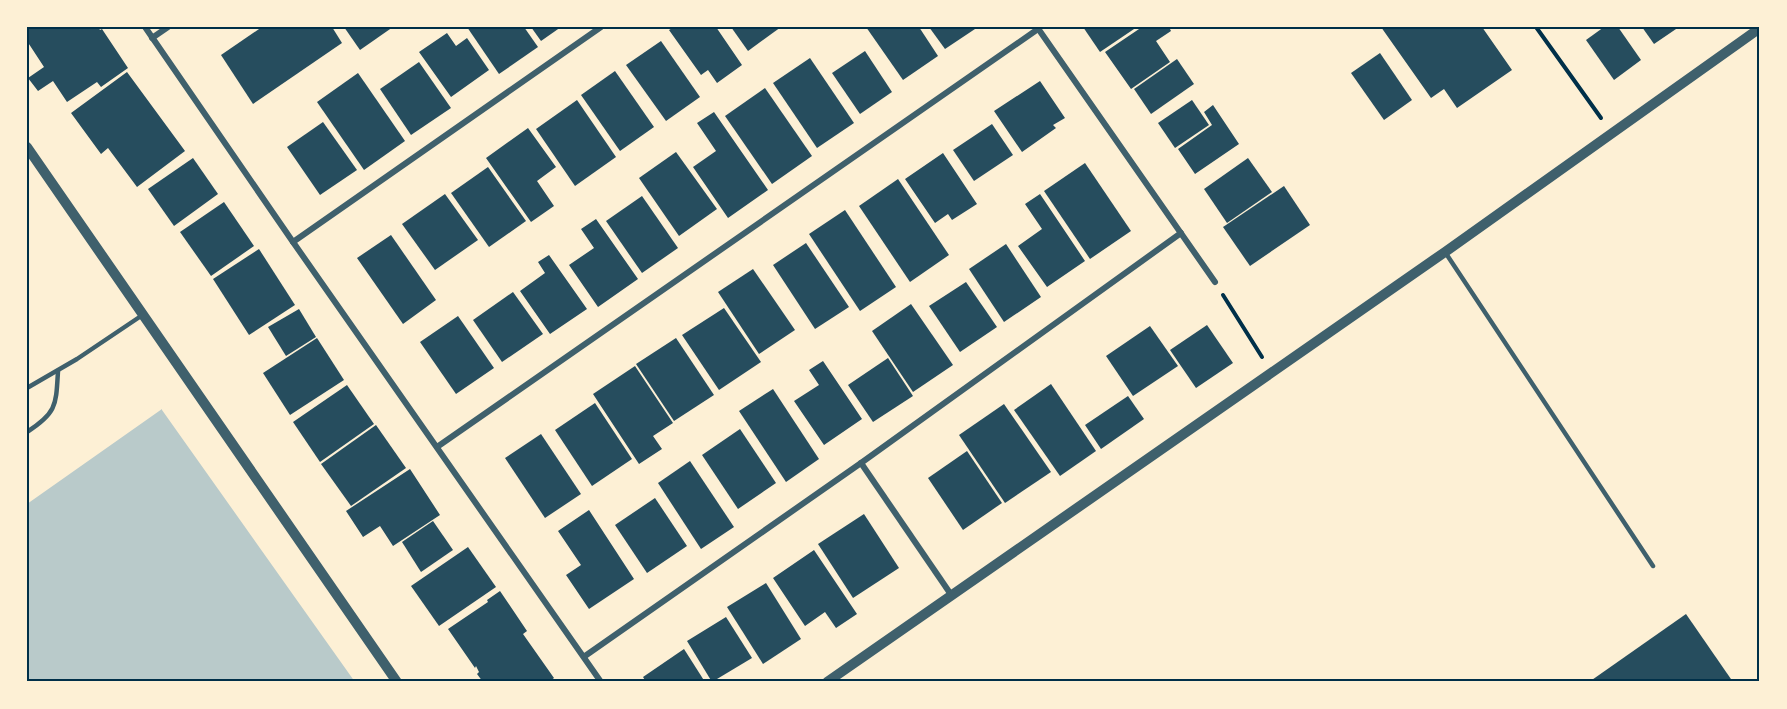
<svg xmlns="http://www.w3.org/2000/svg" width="1787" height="709" font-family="'PT Sans Narrow',sans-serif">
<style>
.green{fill:#b9caca}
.building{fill:#264d5e}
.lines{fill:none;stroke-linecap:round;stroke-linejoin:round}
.path{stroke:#003049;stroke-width:4}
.service{stroke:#3f606c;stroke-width:4.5}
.minor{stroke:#3f606c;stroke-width:6}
.tertiary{stroke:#3f606c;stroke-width:10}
.neatline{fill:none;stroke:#003049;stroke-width:2}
</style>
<rect width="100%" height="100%" fill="#fdf0d5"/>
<!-- green -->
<polygon class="green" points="162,409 162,410 355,682 27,682 27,504"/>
<!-- building -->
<g class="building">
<polygon points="27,27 98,27 100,30 102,29 128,68 101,87 97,82 67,102 53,81 38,91 28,78 44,67 27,41"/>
<polygon points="262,27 332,27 342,43 253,104 221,55"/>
<polygon points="344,27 393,27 360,50"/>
<polygon points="467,27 524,27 538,47 499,74"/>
<polygon points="531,27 561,27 541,41"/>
<polygon points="674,27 716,27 742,65 717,83 708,70 701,75 669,30"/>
<polygon points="731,27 781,27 748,51"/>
<polygon points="866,27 919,27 938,56 903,80"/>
<polygon points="929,27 978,27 945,49"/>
<polygon points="1083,27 1137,27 1100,52"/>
<polygon points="1142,27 1169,27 1171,31 1156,41 1170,62 1131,89 1105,52"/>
<polygon points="1381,27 1482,27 1512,70 1457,108 1444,89 1431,98"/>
<polygon points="1604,27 1618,27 1641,60 1614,80 1586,40"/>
<polygon points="1642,27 1679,27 1654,44"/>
<polygon points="447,33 456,46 467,38 489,70 451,97 419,52"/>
<polygon points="661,41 700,97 666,121 626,65"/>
<polygon points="865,51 892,92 860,114 832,73"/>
<polygon points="1380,53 1412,100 1384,120 1351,73"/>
<polygon points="810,58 854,123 817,148 773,83"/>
<polygon points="1177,59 1194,84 1151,114 1134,89"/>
<polygon points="419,62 451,108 411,135 380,89"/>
<polygon points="615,71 654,127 620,151 581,95"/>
<polygon points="127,72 185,151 137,187 108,148 101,154 71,113"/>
<polygon points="358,73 405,141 364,170 317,102"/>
<polygon points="1040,81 1065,118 1053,125 1056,128 1022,152 994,111"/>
<polygon points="765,88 812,156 772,184 725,116"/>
<polygon points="577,100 616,157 575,186 536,129"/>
<polygon points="1192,100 1209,125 1175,148 1158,123"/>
<polygon points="1213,105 1239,144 1195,174 1178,149 1212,125 1204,112"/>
<polygon points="714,112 768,190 728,218 693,167 716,151 697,123"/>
<polygon points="323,122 357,170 320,195 287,147"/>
<polygon points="992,124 1013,155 974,181 953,150"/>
<polygon points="528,128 556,167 537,181 554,206 531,222 486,158"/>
<polygon points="676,152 717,209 679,236 639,178"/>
<polygon points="943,153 977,204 952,220 948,214 935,223 905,179"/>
<polygon points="193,158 218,194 174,226 148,189"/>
<polygon points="1248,158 1272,192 1227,223 1204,189"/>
<polygon points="1085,163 1131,231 1090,259 1044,191"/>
<polygon points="488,167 526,221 489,247 451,193"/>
<polygon points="898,179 949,255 910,282 859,206"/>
<polygon points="1284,186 1310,225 1250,266 1223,227"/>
<polygon points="445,194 478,240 435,270 402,224"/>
<polygon points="1040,194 1085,261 1047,287 1018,246 1042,229 1025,204"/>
<polygon points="642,196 678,248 642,273 606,221"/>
<polygon points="224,202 254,246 211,276 180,232"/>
<polygon points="845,210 896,287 860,311 809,234"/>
<polygon points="596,219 638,279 598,307 569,265 594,248 581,229"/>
<polygon points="391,235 436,300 403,324 357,258"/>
<polygon points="806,243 849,307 815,329 773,265"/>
<polygon points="1006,244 1041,297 1004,322 969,269"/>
<polygon points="259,249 295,305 249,335 213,279"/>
<polygon points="549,255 587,309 550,334 520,291 545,273 538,262"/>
<polygon points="753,269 795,330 759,354 718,292"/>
<polygon points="966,282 997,327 960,352 929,306"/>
<polygon points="513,292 543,334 502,362 473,320"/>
<polygon points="911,304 953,365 913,392 872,331"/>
<polygon points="724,308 761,362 719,390 682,335"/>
<polygon points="299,309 316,337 286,356 268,327"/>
<polygon points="458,316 494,368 456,394 420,342"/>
<polygon points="1207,325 1233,363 1196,388 1170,350"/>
<polygon points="1150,326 1178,366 1133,396 1106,356"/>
<polygon points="317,338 344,380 290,415 263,373"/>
<polygon points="676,338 714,395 674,421 636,364"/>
<polygon points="888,358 913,396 873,422 848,385"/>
<polygon points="823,361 862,419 824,445 794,401 819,385 809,370"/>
<polygon points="635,366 673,423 653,436 662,449 639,464 593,394"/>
<polygon points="1051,384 1096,451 1060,476 1014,410"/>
<polygon points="347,385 374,424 320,462 293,422"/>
<polygon points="773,389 819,459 786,482 739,411"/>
<polygon points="1128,396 1144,419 1101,449 1085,425"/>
<polygon points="595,403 632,459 592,486 555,430"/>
<polygon points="1004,404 1051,472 1005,503 959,435"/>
<polygon points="376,425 406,468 351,506 321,464"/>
<polygon points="740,429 776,483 738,509 702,455"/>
<polygon points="541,434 581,494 545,518 505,458"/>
<polygon points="967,451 1002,503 963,530 928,478"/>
<polygon points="690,461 734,527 701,549 658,483"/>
<polygon points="410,469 440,515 393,546 380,526 363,537 346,511"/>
<polygon points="655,498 687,546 647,573 615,525"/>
<polygon points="589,510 634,579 589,609 566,575 581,565 558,531"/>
<polygon points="864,514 899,568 853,598 818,544"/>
<polygon points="433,521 453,550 421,572 402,542"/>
<polygon points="468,547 496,587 439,626 411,586"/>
<polygon points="814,550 857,614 836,628 825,612 805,626 773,578"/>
<polygon points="766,583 801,639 763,664 727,607"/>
<polygon points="500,591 527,631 523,634 554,678 549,682 483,682 477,674 479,672 476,666 475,668 448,629 488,602 487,600"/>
<polygon points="1686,614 1733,682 1589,682"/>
<polygon points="726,617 752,658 712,682 687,641"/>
<polygon points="684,649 705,682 646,682 643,677"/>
</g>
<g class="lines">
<!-- path -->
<g class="path">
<polyline points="1536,27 1601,118"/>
<polyline points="1223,295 1262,357"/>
</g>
<!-- service -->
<g class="service">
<polyline points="1445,252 1653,566"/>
<polyline points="27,388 77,359 144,314"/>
<path d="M27,432C57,413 56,405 58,371"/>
</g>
<!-- minor -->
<g class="minor">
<polyline points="145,27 293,242 601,682"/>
<polyline points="1037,27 1215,282"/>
<polyline points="152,38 168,27"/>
<polyline points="293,242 601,27"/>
<polyline points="437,447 1038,29"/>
<polyline points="861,463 952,596"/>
<polyline points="585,656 861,463 1181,233"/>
</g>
<!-- tertiary -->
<g class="tertiary">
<polyline points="27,147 397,682"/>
<polyline points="827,682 1445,252 1760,28"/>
</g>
</g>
<!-- border -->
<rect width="1787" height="709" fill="none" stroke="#fdf0d5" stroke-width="57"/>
<rect x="28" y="28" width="1730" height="652" class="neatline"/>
</svg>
